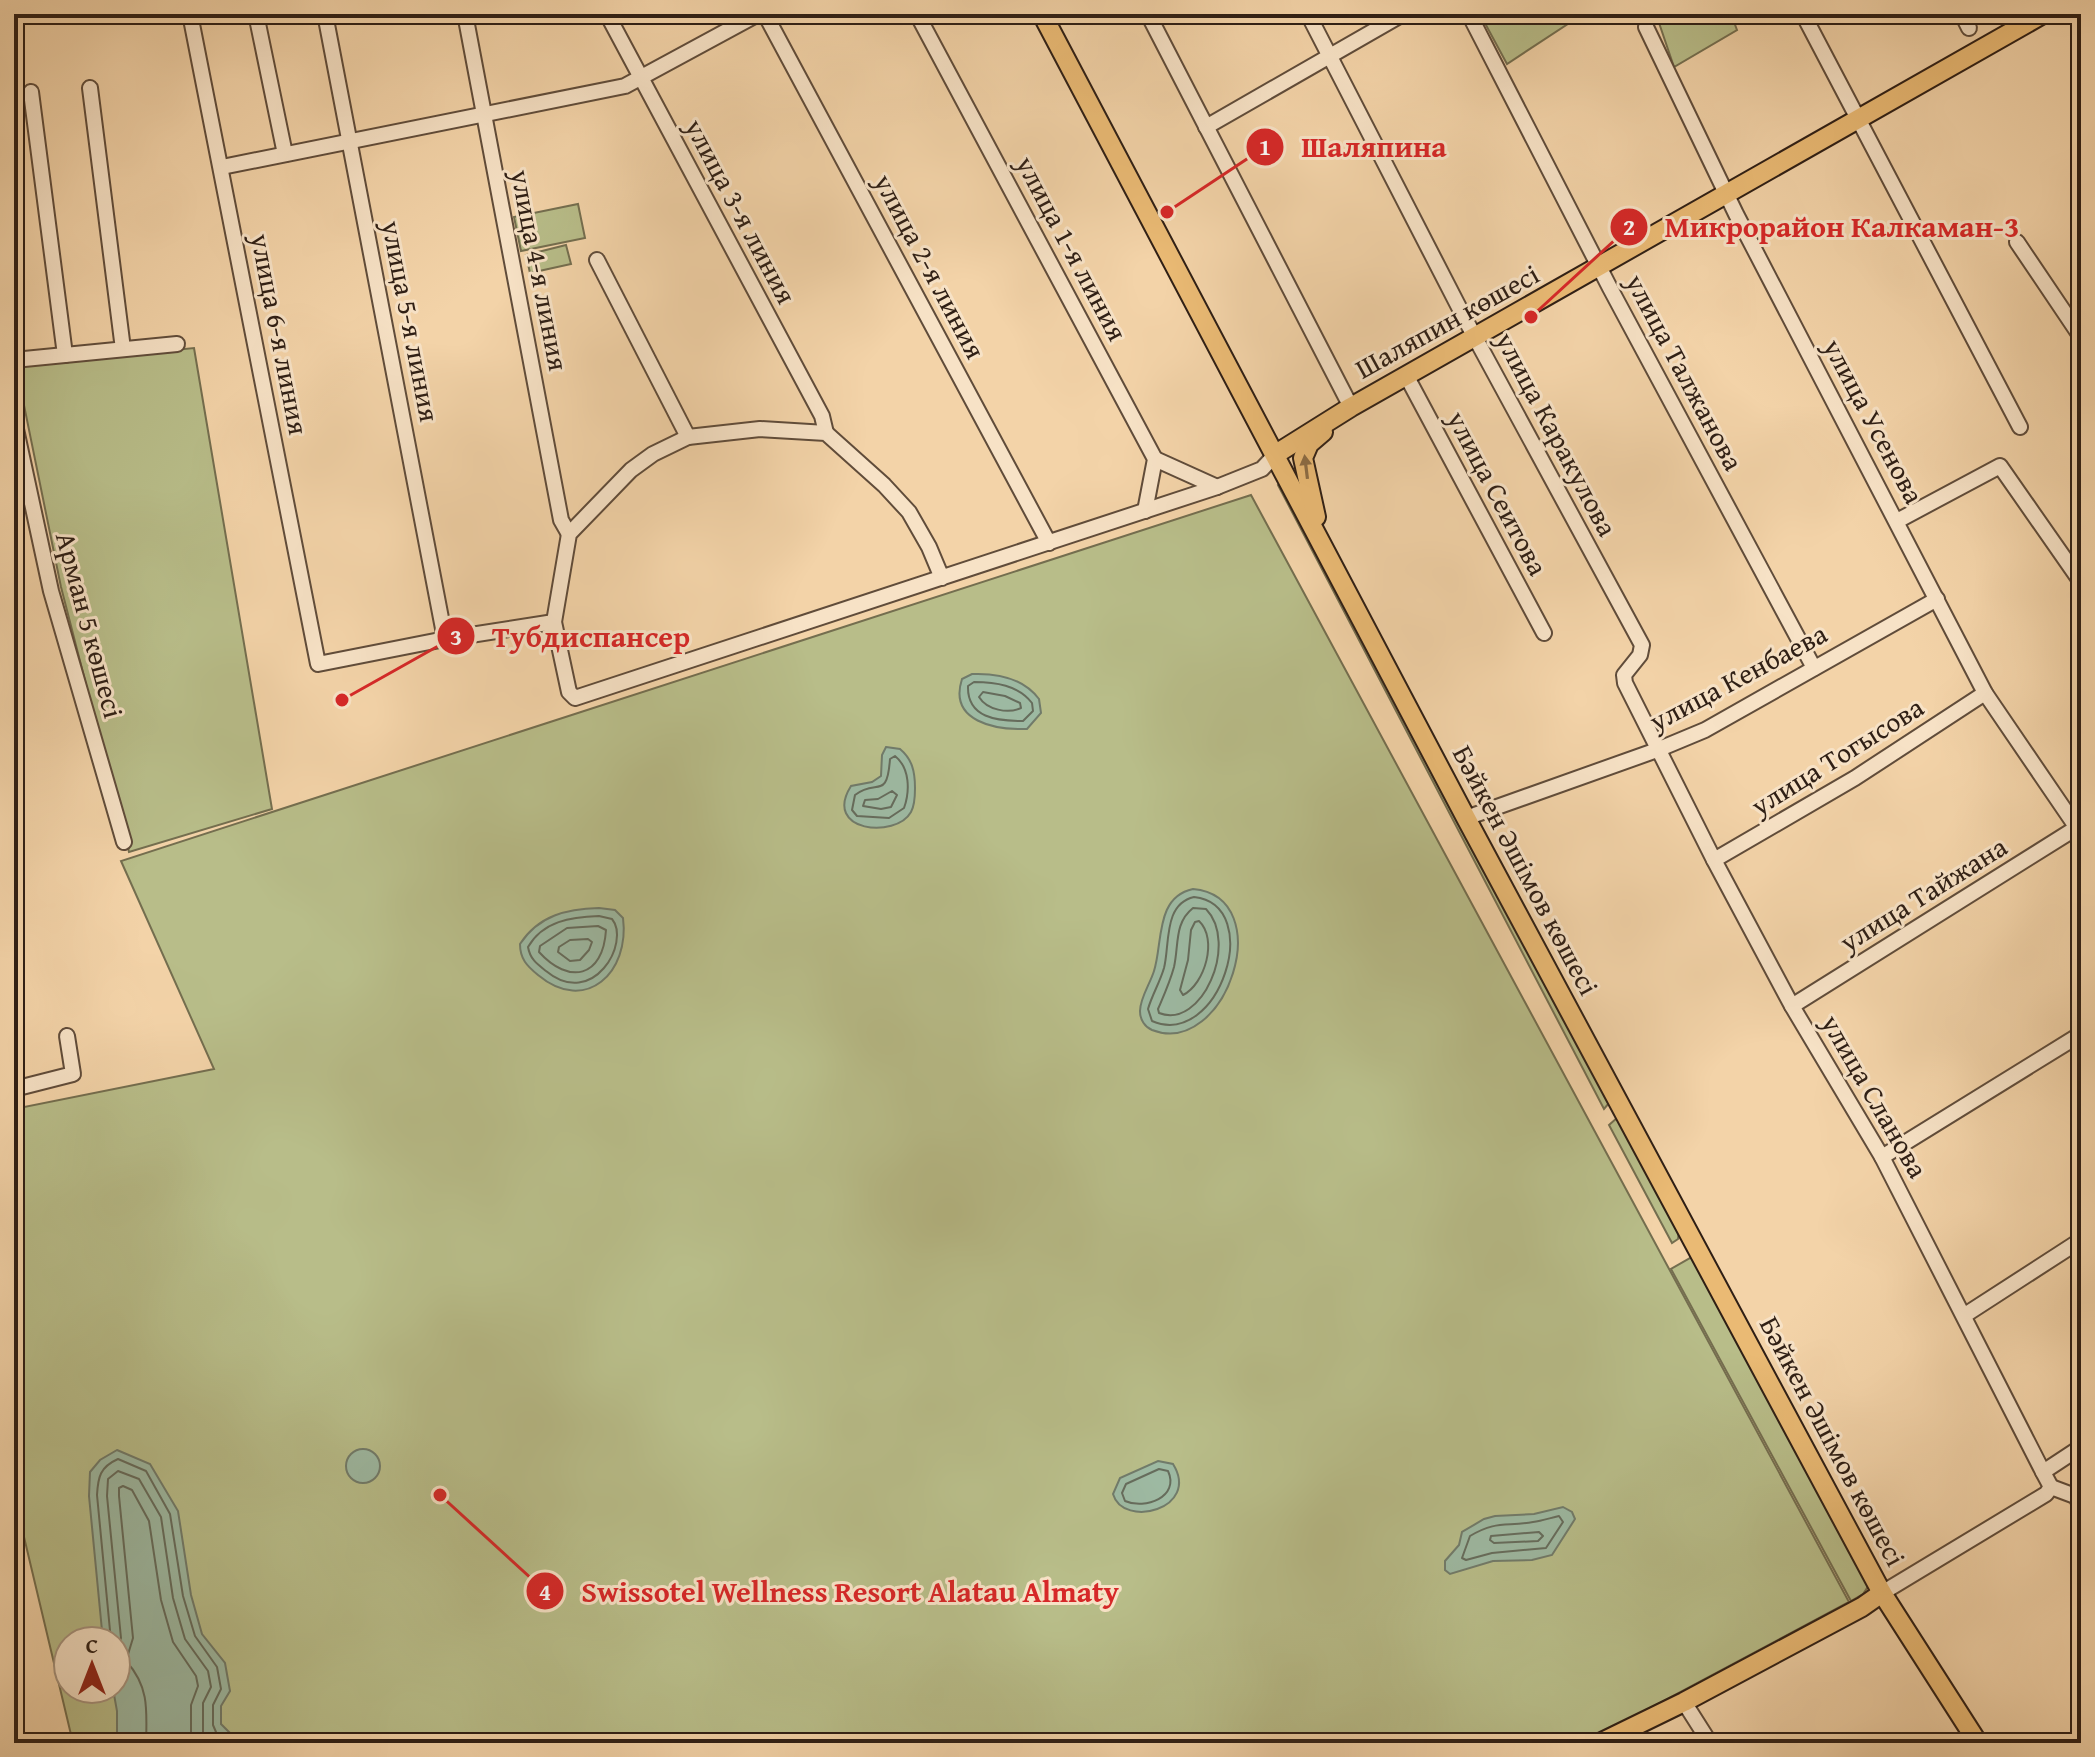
<svg xmlns="http://www.w3.org/2000/svg" width="2095" height="1757" font-family="'Gentium Book Plus',serif">
<style>
.green{fill:#b8bd89;stroke:#746e4f;stroke-width:2;fill-rule:evenodd}
.water{fill:#9db9a2;stroke:#717b6a;stroke-width:2}
.lines{fill:none;stroke-linecap:round;stroke-linejoin:round}
.shore{stroke:#666c5c;stroke-width:2}
.minor-casing{stroke:#604c3a;stroke-width:18}
.major-casing{stroke:#2f1f15;stroke-width:22}
.minor{stroke:#f7e2c6;stroke-width:14}
.major{stroke:#eaba74;stroke-width:18}
.oneway{fill:#8c6c44}
.labels{text-anchor:middle;stroke-width:6;stroke-linejoin:round;paint-order:stroke}
.street-label{font-size:28px;fill:#2f1f15;stroke:#f7e2c6}
.leader{fill:none;stroke:#d62828;stroke-width:3}
.callout-dot{fill:#d62828;stroke:#f7e2c6;stroke-width:3}
.mark-label{font-size:24px;text-anchor:middle;font-weight:bold;fill:#fff}
.callout-label{font-size:30px;text-anchor:middle;font-weight:bold;fill:#d62828;stroke:#f7e2c6;stroke-width:6;stroke-linejoin:round;paint-order:stroke}
</style>
<rect width="100%" height="100%" fill="#f3d3a8"/>
<filter id="stains"><feTurbulence type="fractalNoise" baseFrequency=".0025" numOctaves="4"/><feColorMatrix values="0 0 0 0 .2 0 0 0 0 .09 0 0 0 0 .02 0 0 0 .5 -.17"/></filter>
<radialGradient id="worn" r=".72"><stop offset=".6" stop-color="#630" stop-opacity="0"/><stop offset="1" stop-color="#630" stop-opacity=".3"/></radialGradient>
<!-- green -->
<g class="green">
<polygon points="1480,14 1583,14 1507,64"/>
<polygon points="1656,14 1731,14 1737,30 1674,67"/>
<polygon points="578,204 585,238 521,251 514,217"/>
<polygon points="566,245 571,264 530,273 526,255"/>
<polygon points="194,348 272,809 129,852 61,587 16,366"/>
<polygon points="1281,483 1609,1103 1604,1109 1278,485"/>
<path d="M1251,495L1849,1602L1585,1743H73L14,1495V1109L214,1069L121,861ZM68,1641H116V1689H68Z"/>
<polygon points="1618,1117 1679,1229 1678,1239 1672,1243 1609,1125"/>
<polygon points="1692,1257 1869,1585 1863,1594 1851,1601 1671,1269"/>
</g>
<!-- water -->
<g class="water">
<path d="M972,674C997,673 1023,678 1039,699L1041,713L1027,729C996,730 948,722 962,679Z"/>
<path d="M886,747L900,749C912,759 915,771 915,788C915,795 915,805 911,812C896,839 822,832 851,786L872,782L881,776L882,755Z"/>
<path d="M1193,889C1280,897 1226,1059 1152,1030C1145,1027 1140,1020 1140,1011C1140,998 1150,984 1154,971C1163,943 1155,897 1193,889Z"/>
<path d="M599,908L615,910L623,918C630,972 586,1015 538,975C527,966 520,959 520,944C539,915 567,909 599,908Z"/>
<circle cx="363" cy="1466" r="17"/>
<polygon points="117,1450 150,1464 178,1511 191,1595 202,1634 225,1663 230,1691 221,1706 221,1724 230,1733 218,1743 117,1743 117,1711 113,1689 116,1689 116,1641 103,1641 89,1496 90,1472 100,1460"/>
<path d="M1158,1461L1173,1464C1201,1509 1123,1529 1113,1494L1120,1478Z"/>
<polygon points="1563,1507 1572,1512 1575,1519 1552,1555 1532,1560 1493,1561 1450,1574 1445,1570 1445,1561 1459,1545 1462,1532 1484,1519 1495,1516 1534,1514"/>
</g>
<g class="lines">
<!-- shore -->
<g class="shore">
<path d="M974,682C995,682 1018,685 1032,703L1033,711L1023,721C997,721 967,718 968,686Z"/>
<path d="M983,692L1005,696L1020,703L1021,708C1008,714 987,710 979,697Z"/>
<path d="M895,756C910,768 910,791 904,808L889,818L857,816L852,810L855,795C877,778 887,801 890,759Z"/>
<polygon points="892,791 897,795 891,807 881,809 863,806 865,800 878,799"/>
<path d="M1194,897C1266,905 1219,1050 1152,1021L1148,1009C1152,995 1160,982 1164,968C1170,945 1163,904 1194,897Z"/>
<path d="M1193,908L1206,909C1239,943 1202,1030 1159,1013L1158,1009C1164,995 1170,982 1174,967C1179,945 1174,923 1193,908Z"/>
<path d="M599,916L612,919C631,942 593,1010 546,971C537,964 530,959 528,947C543,921 571,917 599,916Z"/>
<path d="M1199,921C1218,939 1205,984 1183,995L1180,990L1188,960L1191,930L1195,922Z"/>
<path d="M598,926L606,930C603,978 569,985 539,952L540,946L567,928Z"/>
<polygon points="588,939 592,942 589,950 580,960 570,961 558,952 559,947 570,940"/>
<path d="M1159,1469L1168,1471C1180,1497 1145,1510 1125,1501L1122,1493L1126,1484Z"/>
<path d="M1559,1516L1563,1522L1546,1548L1492,1553L1466,1560L1462,1558L1470,1536C1497,1520 1506,1527 1533,1522C1542,1521 1550,1518 1559,1516Z"/>
<polygon points="1539,1532 1543,1536 1538,1541 1494,1543 1490,1540 1491,1536"/>
<path d="M111,1641L97,1495C98,1477 100,1467 118,1459L146,1471L170,1514L183,1596L195,1636L217,1667L221,1689L213,1705V1725L216,1732L213,1743"/>
<polyline points="116,1652 121,1638 107,1496 108,1479 118,1471 139,1479 161,1517 173,1598 185,1639 208,1671 211,1687 203,1703 203,1743"/>
<path d="M146,1743C147,1710 149,1686 126,1661L133,1638L119,1496V1488L123,1486L132,1490L149,1521L161,1600L173,1642L196,1676L198,1686L191,1705V1743"/>
</g>
<defs>
<g id="minor">
<polyline points="190,14 318,664 445,639 554,622"/>
<polyline points="256,14 285,154"/>
<polyline points="325,14 445,639"/>
<polyline points="465,14 561,520 569,534"/>
<polyline points="607,14 822,416 826,433"/>
<polyline points="765,14 1049,543"/>
<polyline points="917,14 1155,459 1145,511"/>
<polyline points="1148,14 1351,407"/>
<polyline points="1308,14 1464,317 1642,645 1640,655 1624,675 1625,683 1714,860 1792,1006 1882,1157 2043,1472"/>
<polyline points="1469,14 1610,288 1814,668"/>
<polyline points="1803,14 2020,427"/>
<polyline points="1962,14 1969,28"/>
<polyline points="1646,27 1736,214 1985,693 2077,828"/>
<polyline points="90,88 123,349"/>
<polyline points="31,92 65,355"/>
<polyline points="1206,127 1403,14"/>
<polyline points="222,167 625,86 758,14"/>
<polyline points="2017,242 2081,337"/>
<polyline points="597,260 688,437"/>
<polyline points="14,360 177,344"/>
<polyline points="1407,377 1544,633"/>
<polyline points="14,420 51,591 124,842"/>
<polyline points="1155,459 1217,487"/>
<polyline points="1897,521 2000,466 2081,582"/>
<polyline points="942,578 929,547 909,512 884,485 826,433 760,429 688,437 653,454 631,470 569,534 554,622 569,692 575,698 1217,487 1262,469 1276,454"/>
<polyline points="1466,818 1657,750 1705,730 1937,599"/>
<polyline points="1714,860 1855,778 1985,693"/>
<polyline points="1792,1006 2081,825"/>
<polyline points="14,1089 73,1074 67,1036"/>
<polyline points="1882,1157 2081,1034"/>
<polyline points="1965,1315 2081,1240"/>
<polyline points="2051,1487 2075,1496 2081,1505"/>
<polyline points="1882,1593 2046,1494 2051,1487 2043,1472 2081,1447"/>
<polyline points="1684,1702 1710,1743"/>
</g>
<g id="major">
<polyline points="1042,14 1466,818 1882,1593 1978,1743"/>
<polyline points="1276,454 1351,407 2043,14"/>
<polyline points="1316,517 1303,458 1309,444 1323,432"/>
<polyline points="1600,1743 1684,1702 1862,1607 1882,1593"/>
</g>
</defs>
<!-- minor casing -->
<use href="#minor" class="minor-casing"/>
<!-- major casing -->
<use href="#major" class="major-casing"/>
<!-- minor -->
<use href="#minor" class="minor"/>
<!-- major -->
<use href="#major" class="major"/>
</g>
<!-- one-way arrows -->
<defs><path id="oneway-solid" d="M-6-.8H1V-3.2L6.5 0L1 3.2V.8H-6Z" transform="scale(2)"/></defs>
<use class="oneway" href="#oneway-solid" transform="translate(1306 467) rotate(-97)"/>
<g class="labels">
<!-- street labels -->
<g class="street-label">
<text transform="translate(741 211) rotate(62)" y="10">улица 3-я линия</text>
<text transform="translate(1072 248) rotate(62)" y="10">улица 1-я линия</text>
<text transform="translate(930 266) rotate(62)" y="10">улица 2-я линия</text>
<text transform="translate(540 270) rotate(79)" y="10">улица 4-я линия</text>
<text transform="translate(411 321) rotate(79)" y="10">улица 5-я линия</text>
<text transform="translate(1447 321) rotate(-29)" y="10">Шаляпин көшесі</text>
<text transform="translate(280 334) rotate(79)" y="10">улица 6-я линия</text>
<text transform="translate(1685 372) rotate(62)" y="10">улица Талжанова</text>
<text transform="translate(1874 421) rotate(62)" y="10">улица Усенова</text>
<text transform="translate(1557 434) rotate(62)" y="10">улица Каракулова</text>
<text transform="translate(1498 493) rotate(62)" y="10">улица Сеитова</text>
<text transform="translate(90 625) rotate(75)" y="10">Арман 5 көшесі</text>
<text transform="translate(1738 677) rotate(-28)" y="10">улица Кенбаева</text>
<text transform="translate(1837 756) rotate(-32)" y="10">улица Тогысова</text>
<text transform="translate(1526 870) rotate(62)" y="10">Бәйкен Әшімов көшесі</text>
<text transform="translate(1923 894) rotate(-32)" y="10">улица Тайжана</text>
<text transform="translate(1875 1096) rotate(60)" y="10">улица Сланова</text>
<text transform="translate(1833 1441) rotate(62)" y="10">Бәйкен Әшімов көшесі</text>
</g>
</g>
<!-- callouts -->
<path class="leader" d="M1167 212L1265 147M1531 317L1629 227M342 700L456 636M440 1495L545 1591"/>
<g class="callout-dot">
<circle cx="1167" cy="212" r="8"/>
<circle cx="1531" cy="317" r="8"/>
<circle cx="342" cy="700" r="8"/>
<circle cx="440" cy="1495" r="8"/>
<circle cx="1265" cy="147" r="20"/>
<circle cx="1629" cy="227" r="20"/>
<circle cx="456" cy="636" r="20"/>
<circle cx="545" cy="1591" r="20"/>
</g>
<g class="mark-label">
<text x="1265" y="155">1</text>
<text x="1629" y="235">2</text>
<text x="456" y="645">3</text>
<text x="545" y="1600">4</text>
</g>
<g class="callout-label">
<text x="1374" y="157">Шаляпина</text>
<text x="1842" y="237">Микрорайон Калкаман-3</text>
<text x="591" y="647">Тубдиспансер</text>
<text x="850" y="1602">Swissotel Wellness Resort Alatau Almaty</text>
</g>
<!-- margin -->
<rect width="2095" height="1757" fill="none" stroke="#f3d3a8" stroke-width="48"/>
<rect x="16" y="16" width="2063" height="1725" fill="none" stroke="#2f1f15" stroke-width="4"/>
<rect x="24" y="24" width="2047" height="1709" fill="none" stroke="#2f1f15" stroke-width="2"/>
<!-- north arrow -->
<g transform="translate(92 1665)"><circle r="38" fill="#f7e2c6" stroke="#a7947f" stroke-width="2"/>
<path d="M0-6L14 30L0 20L-14 30Z" fill="#8f2418"/>
<text y="-12" font-size="22" font-weight="bold" text-anchor="middle" fill="#2f1f15">С</text>
</g>
<rect width="100%" height="100%" filter="url(#stains)"/>
<rect width="100%" height="100%" fill="url(#worn)"/>
</svg>
